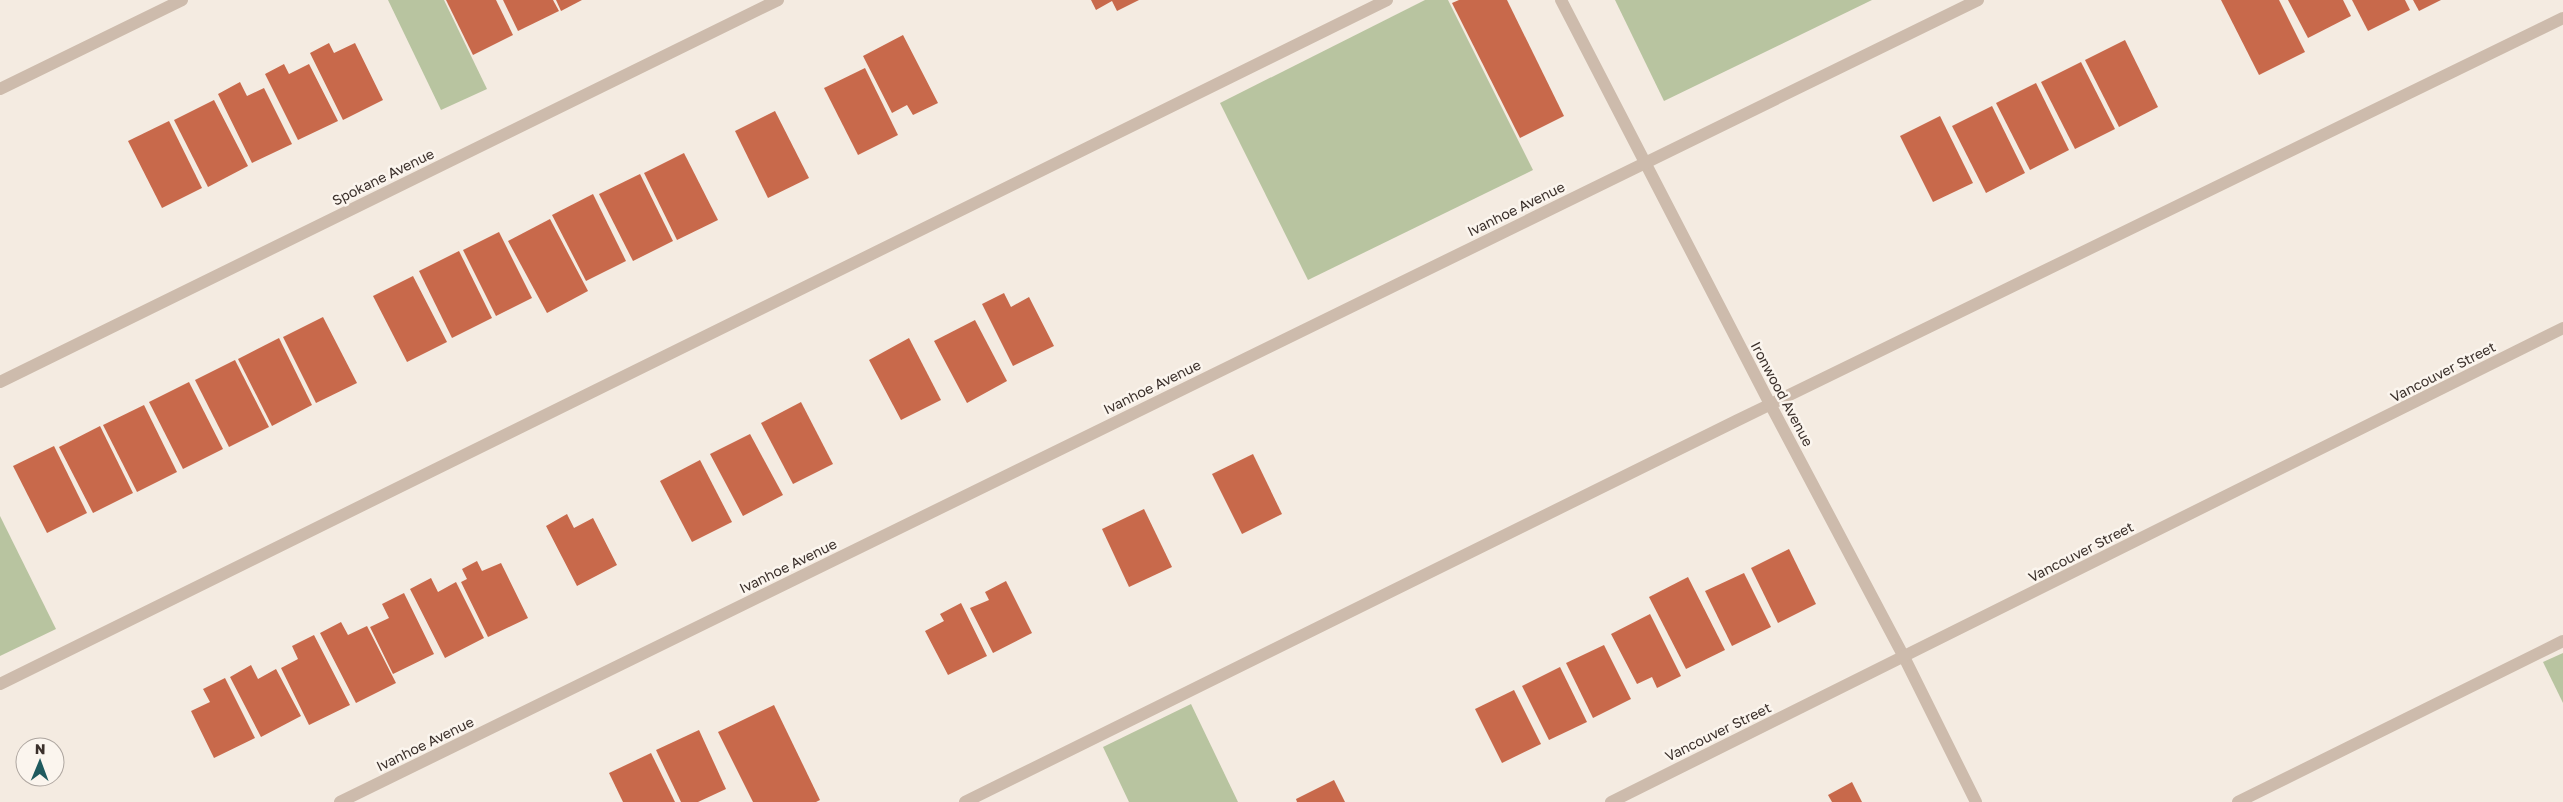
<svg xmlns="http://www.w3.org/2000/svg" width="2563" height="802" font-family="'Golos Text',sans-serif">
<style>
.green{fill:#b8c4a0}
.building{fill:#c8694b}
.lines{fill:none;stroke-linecap:round;stroke-linejoin:round}
.lane{stroke:#cdbbac;stroke-width:12}
.street{stroke:#cdbbac;stroke-width:12}
.labels{text-anchor:middle;stroke-width:5;stroke-linejoin:round;paint-order:stroke}
.street-label{font-size:14px;fill:#3b302b;stroke:#fbf5ee}
</style>
<rect width="100%" height="100%" fill="#f4ebe1"/>
<!-- green -->
<g class="green">
<polygon points="388,0 444,0 487,89 441,110"/>
<polygon points="1425,0 1448,0 1533,170 1308,280 1220,103"/>
<polygon points="1615,0 1872,0 1664,101"/>
<polygon points="0,516 56,629 0,656"/>
<polygon points="2563,653 2563,703 2543,662"/>
<polygon points="1191,704 1238,802 1129,802 1103,747"/>
</g>
<!-- building -->
<g class="building">
<polygon points="446,0 496,0 513,35 473,55"/>
<polygon points="503,0 553,0 559,11 518,31"/>
<polygon points="556,0 582,0 561,11"/>
<polygon points="1091,0 1139,0 1117,11 1112,1 1096,10"/>
<polygon points="1459,0 1507,0 1564,116 1520,138 1452,3"/>
<polygon points="2221,0 2279,0 2305,52 2259,75"/>
<polygon points="2288,0 2343,0 2351,16 2308,38"/>
<polygon points="2352,0 2405,0 2410,10 2368,31"/>
<polygon points="2413,0 2441,0 2419,11"/>
<polygon points="903,35 938,103 913,115 907,105 892,113 863,56"/>
<polygon points="2125,40 2158,107 2119,127 2085,60"/>
<polygon points="329,43 334,53 355,43 383,100 343,120 310,53"/>
<polygon points="2081,62 2115,129 2075,149 2041,82"/>
<polygon points="284,64 289,74 309,64 338,121 298,140 265,74"/>
<polygon points="865,68 898,135 858,155 824,88"/>
<polygon points="240,82 247,96 264,88 292,144 252,163 218,94"/>
<polygon points="2036,83 2069,150 2030,170 1996,103"/>
<polygon points="214,100 248,166 208,187 174,120"/>
<polygon points="1992,106 2025,173 1986,193 1952,126"/>
<polygon points="775,111 809,178 768,198 735,131"/>
<polygon points="1940,116 1973,183 1933,202 1900,136"/>
<polygon points="169,121 202,188 162,208 128,141"/>
<polygon points="684,153 718,220 677,240 644,173"/>
<polygon points="640,174 673,241 633,261 599,194"/>
<polygon points="593,194 626,261 586,281 552,215"/>
<polygon points="550,219 588,291 547,313 508,241"/>
<polygon points="499,232 532,298 496,316 463,250"/>
<polygon points="459,251 492,318 452,338 419,271"/>
<polygon points="413,276 447,342 407,362 373,296"/>
<polygon points="1004,293 1011,307 1029,297 1054,346 1013,366 982,304"/>
<polygon points="323,317 357,383 316,403 283,337"/>
<polygon points="975,320 1007,381 967,403 934,341"/>
<polygon points="279,338 312,405 272,426 238,359"/>
<polygon points="909,338 941,400 901,420 869,360"/>
<polygon points="235,360 269,427 229,447 195,380"/>
<polygon points="189,382 223,449 183,469 149,402"/>
<polygon points="801,402 833,464 793,484 761,423"/>
<polygon points="144,405 177,472 137,492 103,425"/>
<polygon points="100,426 133,493 93,513 59,447"/>
<polygon points="750,434 783,495 743,516 710,454"/>
<polygon points="54,446 87,513 47,533 13,466"/>
<polygon points="1253,454 1282,514 1242,534 1212,474"/>
<polygon points="700,460 732,522 692,542 660,481"/>
<polygon points="1144,509 1172,567 1129,587 1102,529"/>
<polygon points="567,514 574,528 593,518 617,565 577,586 546,526"/>
<polygon points="1789,549 1816,604 1778,623 1751,568"/>
<polygon points="477,561 482,571 501,563 528,618 488,637 461,582 467,579 462,569"/>
<polygon points="1744,573 1771,627 1732,646 1705,591"/>
<polygon points="1688,577 1725,650 1686,669 1649,597"/>
<polygon points="431,578 438,592 456,582 484,638 445,658 410,589"/>
<polygon points="1006,581 1032,633 993,653 970,608 989,600 985,592"/>
<polygon points="404,593 434,654 393,674 370,627 389,618 382,604"/>
<polygon points="961,603 987,656 948,675 925,631 944,621 940,614"/>
<polygon points="1650,614 1681,676 1657,688 1652,677 1637,684 1611,634"/>
<polygon points="341,622 348,635 367,626 396,683 356,703 320,633"/>
<polygon points="314,635 350,705 309,725 281,668 298,659 292,646"/>
<polygon points="1604,645 1631,699 1593,718 1566,663"/>
<polygon points="251,665 258,679 276,669 301,716 261,737 230,677"/>
<polygon points="1560,667 1587,722 1549,740 1522,686"/>
<polygon points="225,678 255,738 214,758 191,711 210,702 203,689"/>
<polygon points="1514,690 1541,744 1502,763 1475,709"/>
<polygon points="774,705 820,800 816,802 753,802 718,732"/>
<polygon points="699,730 726,789 698,802 681,802 656,750"/>
<polygon points="651,753 675,802 623,802 609,773"/>
<polygon points="1334,780 1345,802 1297,802 1296,799"/>
<polygon points="1852,782 1862,802 1832,802 1828,795"/>
</g>
<g class="lines">
<!-- lane -->
<g class="lane">
<polyline points="0,89 182,0"/>
<polyline points="0,684 1387,0"/>
<polyline points="965,802 1736,421 2563,18"/>
<polyline points="2238,802 2563,641"/>
</g>
<!-- street -->
<g class="street">
<polyline points="1561,0 1770,404 1904,657 1976,802"/>
<polyline points="0,382 778,0"/>
<polyline points="340,802 1978,0"/>
<polyline points="1611,802 2563,328"/>
</g>
</g>
<g class="labels">
<!-- street labels -->
<g class="street-label">
<text transform="translate(383 177) rotate(-26)" y="5">Spokane Avenue</text>
<text transform="translate(1516 209) rotate(-26)" y="5">Ivanhoe Avenue</text>
<text transform="translate(2443 372) rotate(-27)" y="5">Vancouver Street</text>
<text transform="translate(1152 387) rotate(-26)" y="5">Ivanhoe Avenue</text>
<text transform="translate(1782 394) rotate(62)" y="5">Ironwood Avenue</text>
<text transform="translate(2081 552) rotate(-27)" y="5">Vancouver Street</text>
<text transform="translate(788 566) rotate(-26)" y="5">Ivanhoe Avenue</text>
<text transform="translate(1718 732) rotate(-26)" y="5">Vancouver Street</text>
<text transform="translate(425 744) rotate(-26)" y="5">Ivanhoe Avenue</text>
</g>
</g>
<!-- north arrow -->
<g transform="translate(40 762) rotate(1)"><circle r="24" fill="#fbf5ee" stroke="#aea6a0"/>
<path d="M0-4L9 19L0 12L-9 19Z" fill="#1f5a5e"/>
<text y="-8" font-size="14" font-weight="bold" text-anchor="middle" fill="#3b302b">N</text>
</g>
</svg>
